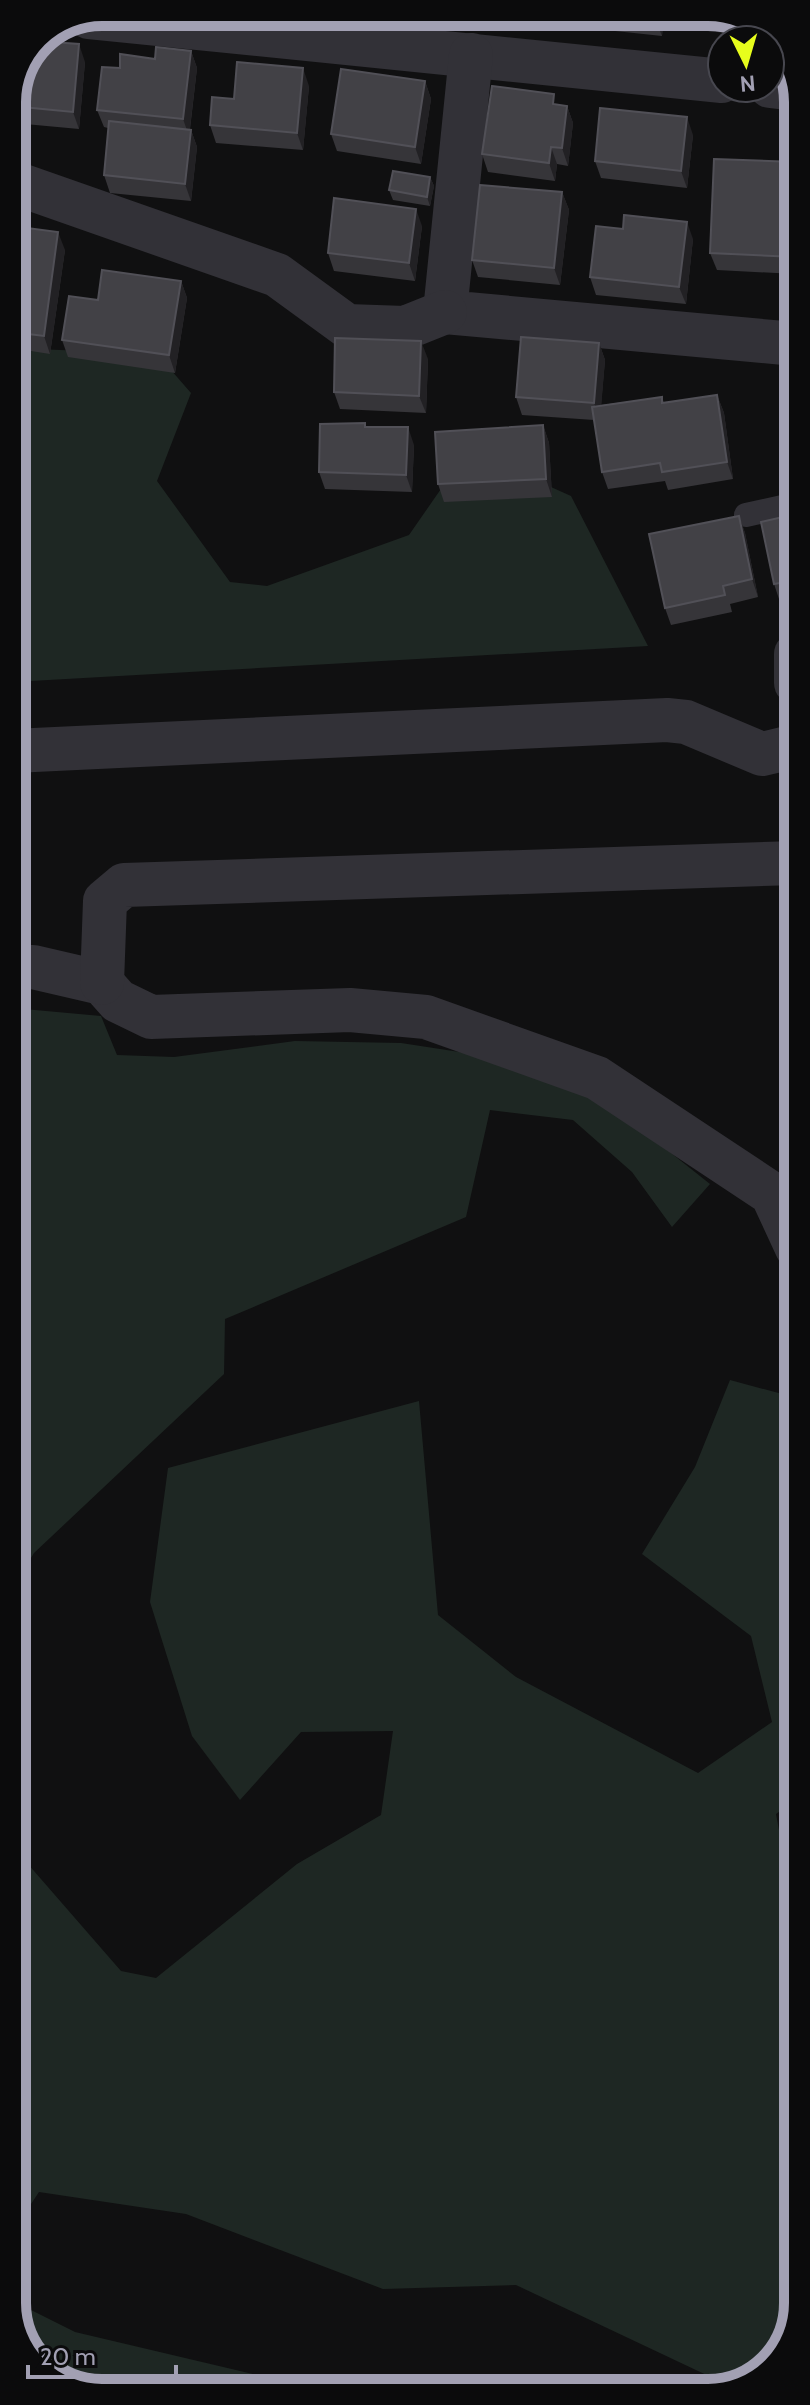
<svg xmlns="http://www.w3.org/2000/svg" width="810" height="2405" font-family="Cabin,sans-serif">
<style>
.green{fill:#1e2723}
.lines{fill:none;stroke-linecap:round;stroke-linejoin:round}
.service{stroke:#323137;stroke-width:24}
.minor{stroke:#323137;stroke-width:44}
.wall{fill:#363539}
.shaded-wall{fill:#222124}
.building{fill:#424146;stroke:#515057;stroke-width:2}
.rim{fill:none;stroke:#a2a0b3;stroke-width:10}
</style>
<rect width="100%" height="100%" fill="#101011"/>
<!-- green -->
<g class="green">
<polygon points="12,348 157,354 191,393 157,481 230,582 267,586 409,535 468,450 571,496 648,646 13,682"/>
<polygon points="13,1008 101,1016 117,1055 174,1057 295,1041 401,1043 492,1057 580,1092 632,1122 710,1184 672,1227 632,1172 573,1120 490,1110 466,1217 225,1319 224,1374 34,1553 14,1586"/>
<polygon points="730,1380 797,1398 797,1799 776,1814 793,1905 797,1906 798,2304 779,2358 734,2388 516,2285 383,2289 186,2214 39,2192 15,2228 14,1848 121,1971 156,1978 297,1864 381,1815 393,1731 301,1732 240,1800 192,1736 150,1602 168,1468 419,1401 438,1615 516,1677 698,1773 772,1722 751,1636 642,1554 695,1467"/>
<polygon points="15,2302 75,2332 329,2392 95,2393 43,2371 15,2326"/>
</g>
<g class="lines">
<!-- service -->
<polyline class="service" points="746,515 796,504"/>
<!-- minor -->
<g class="minor">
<polyline points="89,17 722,81"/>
<polyline points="471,55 445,312 795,344"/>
<polyline points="770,86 795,89"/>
<polyline points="12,182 277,275 347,326 405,328 445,312"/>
<polyline points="796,654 796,683"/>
<polyline points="13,751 667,720 686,722 762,754 796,746"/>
<polyline points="13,967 33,967 102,983 118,1001 151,1017 350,1010 426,1017 597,1078 772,1194 797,1248"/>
<polyline points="102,983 105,901 124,885 796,863"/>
</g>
</g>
<!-- wall -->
<g class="wall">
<polygon points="374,12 444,12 444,19"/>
<polygon points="476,12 570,12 569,25 479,22"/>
<polygon points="582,12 664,12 662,36 587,28"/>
<polygon points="715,12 767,34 769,37 707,31 700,14"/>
<polygon points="191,51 197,68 190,129 191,130 197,147 191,201 110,193 104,175 108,128 104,127 97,110 120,68"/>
<polygon points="85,62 79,129 14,123 12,118 12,96"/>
<polygon points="425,81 431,99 421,164 337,151 331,134"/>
<polygon points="309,86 303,150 216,143 210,125 234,99"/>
<polygon points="558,105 567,106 573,123 568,166 557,164 555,181 488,172 482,154"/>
<polygon points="693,135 687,188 601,178 595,161"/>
<polygon points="795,162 795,274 717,270 710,253"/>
<polygon points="430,177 434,186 430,206 393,200 389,190"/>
<polygon points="562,192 569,210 560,285 478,277 472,260"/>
<polygon points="12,226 65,250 50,354 12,348"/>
<polygon points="422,226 415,281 334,271 328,253"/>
<polygon points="693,239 686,304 596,295 590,277"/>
<polygon points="181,281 187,298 175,373 68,357 62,340 98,300"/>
<polygon points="599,343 605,360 601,405 662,397 664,403 717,395 724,413 733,479 668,490 665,481 608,489 602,472 594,420 522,415 516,397"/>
<polygon points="428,359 426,413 340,409 334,392"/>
<polygon points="543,425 549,443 552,497 444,502 438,484"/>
<polygon points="414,445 412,492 325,489 319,472"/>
<polygon points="796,514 796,598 780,602 774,584"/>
<polygon points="739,516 745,533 758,597 730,604 732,612 671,625 665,608"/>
</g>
<!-- shaded-wall -->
<g class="shaded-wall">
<polygon points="565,12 570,12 569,25"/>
<polygon points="656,12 664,12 662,36 655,18"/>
<polygon points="79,44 85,62 79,129 73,112"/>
<polygon points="191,51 197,68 189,136 183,119"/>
<polygon points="303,68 309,86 303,150 297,133"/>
<polygon points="425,81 431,99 421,164 415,147"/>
<polygon points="567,106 573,123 568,166 562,148"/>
<polygon points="687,117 693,135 687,188 681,171"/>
<polygon points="191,130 197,147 191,201 185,184"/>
<polygon points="551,147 557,164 555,181 549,163"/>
<polygon points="430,177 434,186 430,206 427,197"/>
<polygon points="562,192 569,210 560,285 554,268"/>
<polygon points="416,209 422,226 415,281 409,263"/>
<polygon points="687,222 693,239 686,304 679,287"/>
<polygon points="58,232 65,250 50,354 44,336"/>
<polygon points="181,281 187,298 175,373 169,355"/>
<polygon points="421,341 428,359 426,413 419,396"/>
<polygon points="599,343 605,360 600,421 594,403"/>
<polygon points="717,395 724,413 733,479 727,462"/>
<polygon points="543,425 549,443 552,497 546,479"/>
<polygon points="408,427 414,445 412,492 406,475"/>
<polygon points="739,516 745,533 758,597 752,579"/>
</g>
<!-- building -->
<g class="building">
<polygon points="601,12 656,12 655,18"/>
<polygon points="701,12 715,12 723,16 700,14"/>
<polygon points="37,41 79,44 73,112 12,106 12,96"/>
<polygon points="156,47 191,51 183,119 97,110 102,67 120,68 120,54 155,59"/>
<polygon points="237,62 303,68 297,133 210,125 212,97 234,99"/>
<polygon points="341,69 425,81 415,147 331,134"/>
<polygon points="492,86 554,94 553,104 567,106 562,148 551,147 549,163 482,154"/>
<polygon points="600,108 687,117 681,171 595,161"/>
<polygon points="109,121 191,130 185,184 104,175"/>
<polygon points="714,159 795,162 795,257 710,253"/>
<polygon points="393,171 430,177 427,197 389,190"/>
<polygon points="480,185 562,192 554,268 472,260"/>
<polygon points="334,198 416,209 409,263 328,253"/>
<polygon points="624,215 687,222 679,287 590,277 596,226 623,229"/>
<polygon points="12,226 58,232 44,336 12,332"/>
<polygon points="102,270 181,281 169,355 62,340 69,296 98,300"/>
<polygon points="521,337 599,343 594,403 516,397"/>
<polygon points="335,338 421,341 419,396 334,392"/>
<polygon points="795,390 795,408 793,391"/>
<polygon points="717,395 727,462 662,472 660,463 602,472 592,407 662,397 662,403"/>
<polygon points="365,423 365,427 408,427 406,475 319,472 320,424"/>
<polygon points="543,425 546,479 438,484 435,432"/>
<polygon points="796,514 796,580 774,584 761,522"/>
<polygon points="739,516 752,579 723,586 725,595 665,608 649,534"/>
</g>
<!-- crop -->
<path d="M0 0H810V2405H0ZM102 26H708A76 76 0 0 1 784 102V2303A76 76 0 0 1 708 2379H102A76 76 0 0 1 26 2303V102A76 76 0 0 1 102 26Z" fill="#0b0b0c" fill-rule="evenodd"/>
<path class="rim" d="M102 26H708A76 76 0 0 1 784 102V2303A76 76 0 0 1 708 2379H102A76 76 0 0 1 26 2303V102A76 76 0 0 1 102 26Z"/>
<!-- north arrow -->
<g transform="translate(746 64) rotate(175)"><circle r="38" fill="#0b0b0c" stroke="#47474f" stroke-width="2"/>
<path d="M0-6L14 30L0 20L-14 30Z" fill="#e7fd1c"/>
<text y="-12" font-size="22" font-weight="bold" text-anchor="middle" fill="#a2a0b3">N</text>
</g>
<!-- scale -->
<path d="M28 2365v12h148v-12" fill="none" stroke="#a2a0b3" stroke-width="4"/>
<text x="40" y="2365" font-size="24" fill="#a2a0b3" stroke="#0b0b0c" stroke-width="6" paint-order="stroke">20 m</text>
</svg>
